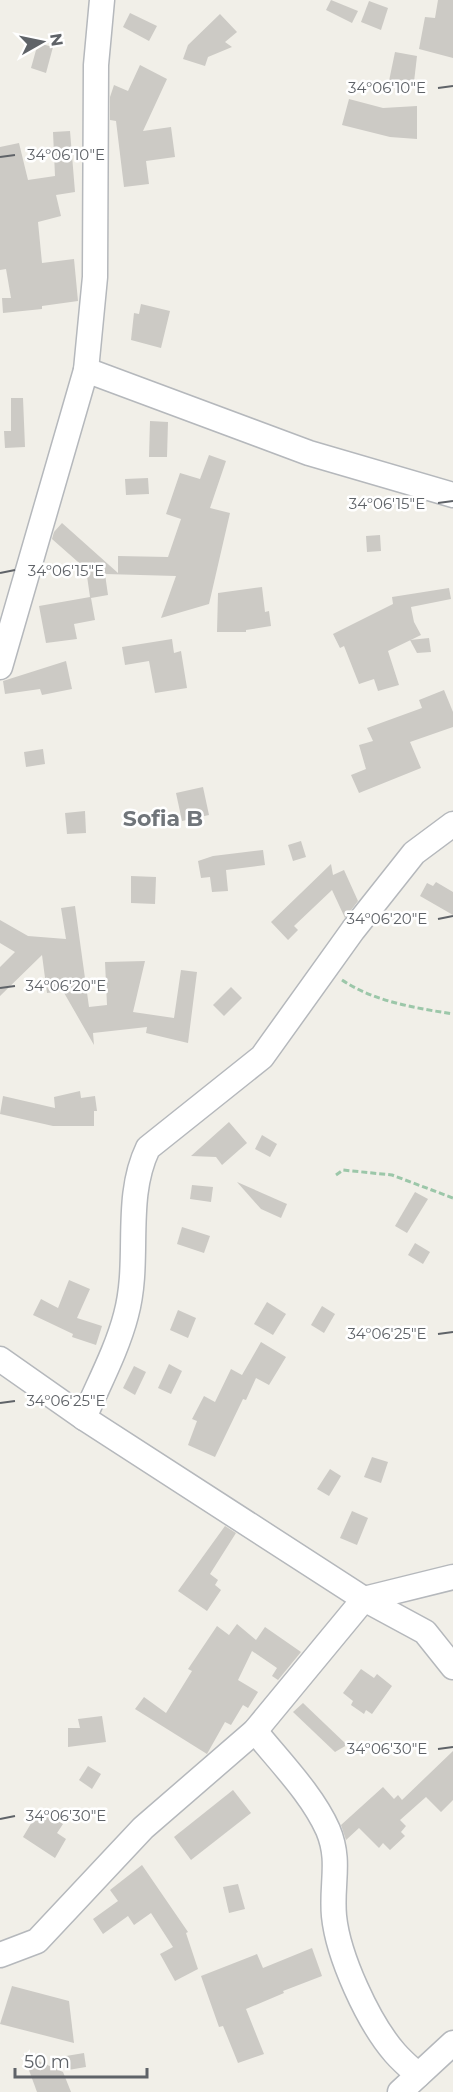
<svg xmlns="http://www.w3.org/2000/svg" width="453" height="2092" font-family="Montserrat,sans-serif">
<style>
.building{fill:#cccac5}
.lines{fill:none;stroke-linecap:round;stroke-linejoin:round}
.minor-casing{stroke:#b5b8bc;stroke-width:27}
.path{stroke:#9cc7a9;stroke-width:3;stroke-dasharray:6 3;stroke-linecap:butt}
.minor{stroke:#fff;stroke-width:24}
.ticks{fill:none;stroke:#5f6368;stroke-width:2}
.labels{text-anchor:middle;stroke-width:5;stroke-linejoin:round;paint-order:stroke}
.quarter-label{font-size:22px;font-weight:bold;fill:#70757a;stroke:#fff}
.ticks-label{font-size:15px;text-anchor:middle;fill:#5f6368;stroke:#fff;stroke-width:5;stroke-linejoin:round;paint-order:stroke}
</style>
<rect width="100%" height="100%" fill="#f1efe8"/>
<!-- building -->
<g class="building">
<polygon points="331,0 358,11 352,23 326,10"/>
<polygon points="438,0 453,0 453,58 419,49 425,17 435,18"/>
<polygon points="369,1 388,8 381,30 361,22"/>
<polygon points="130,13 157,26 149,41 123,27"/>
<polygon points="220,14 237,32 225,42 232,47 208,57 205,66 183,59 188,45"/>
<polygon points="38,43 53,47 46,73 31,68"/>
<polygon points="395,52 417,56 414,82 389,81"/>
<polygon points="140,65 167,79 143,131 171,127 175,157 146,161 149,184 124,187 116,121 110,120 110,97 114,85 128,91"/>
<polygon points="349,99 383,108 417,106 417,139 390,137 342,125"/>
<polygon points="70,131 75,192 56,195 61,216 38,222 42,263 74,259 78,301 42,306 42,309 3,313 2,298 11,298 6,269 0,270 0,147 19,143 28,180 55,176 53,132"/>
<polygon points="141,304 170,311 161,348 131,340 134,313 139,314"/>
<polygon points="11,398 23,398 25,447 5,448 4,431 11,431"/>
<polygon points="150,421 168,422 167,457 149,457"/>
<polygon points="209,455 226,461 210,508 230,513 209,604 161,618 176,576 105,574 108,595 91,598 95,620 74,624 77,639 46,643 39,606 90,597 86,569 52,539 54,532 62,523 118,573 118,556 168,557 181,519 166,514 180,473 200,479"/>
<polygon points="148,478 149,494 126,495 125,479"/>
<polygon points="380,535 381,551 367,552 366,536"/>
<polygon points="262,587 265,612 269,611 271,626 246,630 246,632 217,632 218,593"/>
<polygon points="449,588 451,599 411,607 414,622 421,635 388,651 399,685 378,691 374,679 359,684 344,646 340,648 333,634 393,604 392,597"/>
<polygon points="429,638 431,652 417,653 410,640"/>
<polygon points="172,639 174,653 181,651 187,688 155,693 149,661 125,665 122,647"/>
<polygon points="66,661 72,689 42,695 40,689 5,694 3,681"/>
<polygon points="444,690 453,712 453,727 410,742 421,768 359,793 351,775 366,769 359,745 373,741 367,728 422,708 419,700"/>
<polygon points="43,749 45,764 26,767 24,752"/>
<polygon points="203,787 209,815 182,821 176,793"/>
<polygon points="85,811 86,833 67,834 65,813"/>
<polygon points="301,841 306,857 293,861 288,845"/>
<polygon points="263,850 265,865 226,870 228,891 212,892 210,877 201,878 198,861 213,856"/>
<polygon points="331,864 333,875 344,870 358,901 345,918 332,890 294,926 298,930 288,940 271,922"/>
<polygon points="131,876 156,877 155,904 131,903"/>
<polygon points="436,882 453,892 453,915 420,896 427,883 433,886"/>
<polygon points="75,906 89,1007 107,1005 105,962 145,961 133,1012 174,1018 181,970 197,972 188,1043 146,1033 147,1027 93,1033 94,1045 63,991 47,993 42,955 0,996 0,967 15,952 0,943 0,920 28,936 66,939 61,908"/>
<polygon points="231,987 242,998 224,1016 213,1005"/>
<polygon points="80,1091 81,1098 95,1096 97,1111 94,1111 94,1126 53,1126 0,1114 3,1096 55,1108 54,1097"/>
<polygon points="229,1122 247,1143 222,1165 216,1157 191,1156"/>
<polygon points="262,1135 277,1144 270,1157 255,1149"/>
<polygon points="237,1182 287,1204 281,1218 261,1209"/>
<polygon points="192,1185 213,1187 211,1202 190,1199"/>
<polygon points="415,1192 428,1199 407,1233 395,1226"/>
<polygon points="182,1227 210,1236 204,1253 177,1244"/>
<polygon points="415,1243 430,1252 423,1264 408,1255"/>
<polygon points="69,1280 90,1289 77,1318 102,1326 96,1345 72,1337 73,1334 33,1315 41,1299 58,1308"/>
<polygon points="267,1302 286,1314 273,1335 254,1324"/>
<polygon points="322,1306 335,1314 324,1333 311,1325"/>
<polygon points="178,1310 196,1318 188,1338 170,1330"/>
<polygon points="261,1342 286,1357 269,1385 256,1378 246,1400 243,1399 215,1457 188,1445 197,1421 192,1419 204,1396 215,1402 231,1369 242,1375"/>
<polygon points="169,1364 182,1371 171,1394 158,1388"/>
<polygon points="134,1366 146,1372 135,1395 123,1388"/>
<polygon points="372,1457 388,1462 381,1483 364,1477"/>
<polygon points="330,1469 341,1476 329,1496 317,1489"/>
<polygon points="352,1511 368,1518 357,1545 340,1538"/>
<polygon points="225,1526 236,1533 210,1574 218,1580 215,1585 221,1590 207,1611 178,1591"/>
<polygon points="237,1624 256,1640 265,1627 301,1652 278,1680 272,1676 277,1668 252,1651 238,1680 258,1692 248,1708 243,1705 231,1725 225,1722 207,1754 135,1709 144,1697 166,1713 192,1671 188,1669 217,1626 229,1635"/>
<polygon points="361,1669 374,1678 377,1674 392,1686 372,1714 366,1710 364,1714 351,1705 353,1701 343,1693"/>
<polygon points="303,1703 347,1745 335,1752 293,1712"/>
<polygon points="102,1716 106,1742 68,1747 68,1728 80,1728 78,1719"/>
<polygon points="453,1751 453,1800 441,1812 426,1797 400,1820 406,1826 401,1832 405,1836 390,1850 383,1843 379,1848 359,1828 346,1840 341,1825 383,1787 394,1799 398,1795 402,1800"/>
<polygon points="88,1766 101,1774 92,1789 79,1780"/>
<polygon points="233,1790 251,1813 191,1860 174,1837"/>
<polygon points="39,1810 63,1824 57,1833 66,1839 55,1858 23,1837"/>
<polygon points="142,1865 188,1932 186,1933 198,1969 175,1981 160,1954 173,1947 151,1913 134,1925 128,1916 103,1934 93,1919 118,1901 110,1890"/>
<polygon points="238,1884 245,1909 229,1913 223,1887"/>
<polygon points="312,1948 322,1976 283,1991 284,1993 246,2009 264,2054 238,2063 223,2026 219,2027 201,1976 257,1954 263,1968"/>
<polygon points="12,1986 69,2001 74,2043 0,2024"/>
<polygon points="84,2053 86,2067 68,2070 66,2056"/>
<polygon points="23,2054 63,2072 71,2092 37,2092"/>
</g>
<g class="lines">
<defs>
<g id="minor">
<polyline points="86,370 309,453 453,495"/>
<polyline points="0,667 86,370 95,277 96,65 102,0"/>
<polyline points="0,1359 84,1418 364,1599 425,1632 453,1667"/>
<path d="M84,1418C98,1385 117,1350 126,1315C141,1260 123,1200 148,1148L262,1057L353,930L414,853L453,824"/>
<path d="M255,1731C279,1761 312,1794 328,1830C341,1861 331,1884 334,1916C338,1956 368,2022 395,2053C402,2061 410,2068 418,2075"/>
<polyline points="0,1955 37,1941 143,1828 255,1731 364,1599 453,1577"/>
<polyline points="400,2092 453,2043"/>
</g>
</defs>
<!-- minor casing -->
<use href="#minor" class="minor-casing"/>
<!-- path -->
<g class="path">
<path d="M342,980C375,1002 416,1008 453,1014"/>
<polyline points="336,1175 343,1170 392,1175 453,1198"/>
</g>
<!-- minor -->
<use href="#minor" class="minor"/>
</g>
<!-- ticks -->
<path class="ticks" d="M438,88L453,86M0,157L15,155M438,503L453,501M0,573L15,570M438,919L453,916M0,988L15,986M438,1334L453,1332M0,1403L15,1401M438,1749L453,1747M0,1819L15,1816"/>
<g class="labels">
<!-- quarter labels -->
<g class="quarter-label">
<text x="163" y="826">Sofia B</text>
</g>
</g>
<g class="ticks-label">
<text x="387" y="93">34°06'10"E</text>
<text x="66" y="160">34°06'10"E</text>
<text x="387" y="509">34°06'15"E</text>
<text x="66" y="576">34°06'15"E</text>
<text x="387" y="924">34°06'20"E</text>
<text x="66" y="991">34°06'20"E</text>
<text x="387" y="1339">34°06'25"E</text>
<text x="66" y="1406">34°06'25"E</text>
<text x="387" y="1754">34°06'30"E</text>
<text x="66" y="1821">34°06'30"E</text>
</g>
<!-- north arrow -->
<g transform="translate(42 42) rotate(81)" stroke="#ffffff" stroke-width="4.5" paint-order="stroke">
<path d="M0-4.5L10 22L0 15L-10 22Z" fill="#5f6368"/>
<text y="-9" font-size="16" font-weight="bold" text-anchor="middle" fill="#5f6368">N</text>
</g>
<!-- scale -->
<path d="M15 2068v9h132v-9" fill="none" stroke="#5f6368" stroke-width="3"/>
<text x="24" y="2068" font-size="18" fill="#5f6368" stroke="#ffffff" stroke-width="4.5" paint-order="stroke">50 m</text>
</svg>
